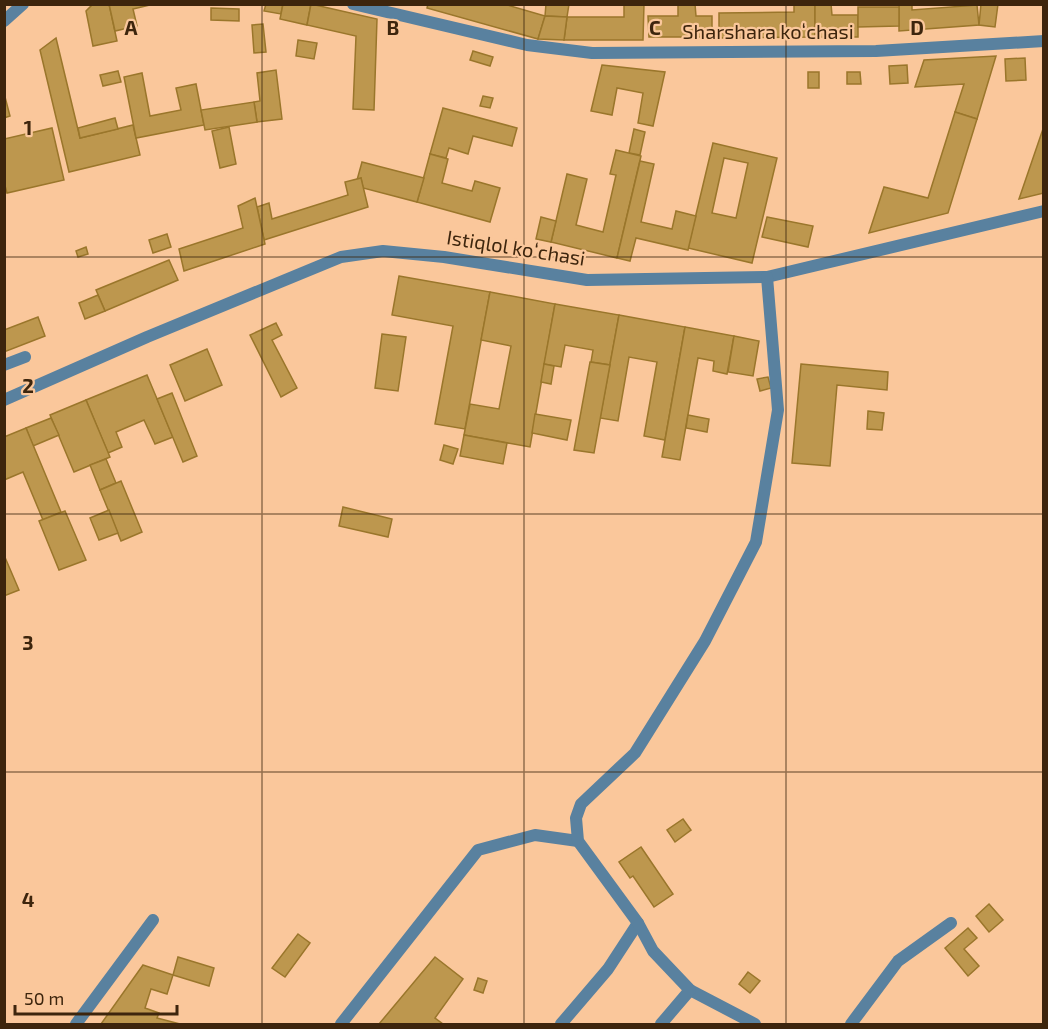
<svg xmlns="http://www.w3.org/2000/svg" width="1048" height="1029" font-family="'Exo 2',sans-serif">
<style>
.building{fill:#bd974e;stroke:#9a762b;stroke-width:1.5;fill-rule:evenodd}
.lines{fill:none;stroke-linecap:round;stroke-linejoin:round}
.service{stroke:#59819f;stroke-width:12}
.minor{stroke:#59819f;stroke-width:12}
.grid{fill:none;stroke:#3d250d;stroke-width:1.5;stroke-opacity:0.55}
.labels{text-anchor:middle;stroke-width:4.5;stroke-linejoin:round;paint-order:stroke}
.street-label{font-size:20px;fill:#3d250d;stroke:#fac79b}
.grid-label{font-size:20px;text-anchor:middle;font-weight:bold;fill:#3d250d;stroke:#fac79b;stroke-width:4.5;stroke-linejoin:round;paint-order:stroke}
</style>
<rect width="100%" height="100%" fill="#fac79b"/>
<!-- building -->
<g class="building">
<polygon points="93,4 109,4 117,41 93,46 86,11"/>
<polygon points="109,4 154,4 133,9 137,26 115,31"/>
<polygon points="266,4 283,4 281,14 264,11"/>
<polygon points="283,4 311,4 307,25 280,19"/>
<polygon points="311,4 377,19 374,110 353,109 356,36 307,25"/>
<polygon points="428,4 504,4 545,16 538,39 427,8"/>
<polygon points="546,4 569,4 567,17 545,16"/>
<polygon points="624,4 644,4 643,40 564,40 567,17 624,17"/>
<polygon points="678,4 695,4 696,16 712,16 712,37 649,37 648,16 678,16"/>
<polygon points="794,4 815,4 815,37 719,38 719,13 794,12"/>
<polygon points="815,4 831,4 832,15 858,15 858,37 815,37"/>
<polygon points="899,4 912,4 912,10 977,5 979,25 899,31"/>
<polygon points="981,4 998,4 995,27 979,25"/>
<polygon points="858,7 899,7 899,26 858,27"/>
<polygon points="211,8 239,9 239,21 211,20"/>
<polygon points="545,16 567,17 564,40 538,39"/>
<polygon points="263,24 266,52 254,53 252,25"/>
<polygon points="56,38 80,138 133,125 140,155 69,172 40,50"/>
<polygon points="298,40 317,43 314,59 296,56"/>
<polygon points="473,51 493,57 490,66 470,60"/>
<polygon points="996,56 977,119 955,112 964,84 915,87 924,60"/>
<polygon points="1025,58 1026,80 1006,81 1005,59"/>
<polygon points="602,65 665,72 653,126 638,123 643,93 617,88 612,115 591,111"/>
<polygon points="907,65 908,83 890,84 889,66"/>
<polygon points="276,70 282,119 257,122 254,102 260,101 257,73"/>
<polygon points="118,71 121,82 103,86 100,75"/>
<rect x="808" y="72" width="11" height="16"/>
<polygon points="847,72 860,72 861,84 847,84"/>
<polygon points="142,73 150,116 181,110 176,88 196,84 204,125 136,138 124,77"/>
<polygon points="483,96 493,98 490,108 480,106"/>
<polygon points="5,97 10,116 4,118 4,97"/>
<polygon points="254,102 257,122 205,130 201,110"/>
<polygon points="443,108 517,128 512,146 473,136 468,154 449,148 446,158 430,154"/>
<polygon points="955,112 977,119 948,213 869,233 884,187 928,198"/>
<polygon points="115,118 118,129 80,138 78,128"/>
<polygon points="1044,126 1044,193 1019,199"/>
<polygon points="229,127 236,164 220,168 212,131"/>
<polygon points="52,128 64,180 7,193 4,182 4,139"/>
<polygon points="634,129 645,132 640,155 629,153"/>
<path d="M713,143L777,158L752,263L688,248ZM724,158L748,163L736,218L712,213Z"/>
<polygon points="616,150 641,156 617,258 551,242 567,174 587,179 576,225 603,232 616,175 610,174"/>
<polygon points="430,154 448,159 442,183 472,191 475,181 500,188 490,222 417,202"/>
<polygon points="640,161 654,164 641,222 672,229 676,211 696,216 688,250 636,238 630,261 617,258"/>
<polygon points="362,162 424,178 417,202 363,188 361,178 357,180"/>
<polygon points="361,178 368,207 264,240 257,207 269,203 272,219 348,195 345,182"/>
<polygon points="255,198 265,244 184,271 179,249 243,228 238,206"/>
<polygon points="541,217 556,221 551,242 536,239"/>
<polygon points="767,217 813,226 808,247 762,237"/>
<polygon points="167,234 171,247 153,253 149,240"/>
<polygon points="86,247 88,254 78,257 76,251"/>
<polygon points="169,260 178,280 105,311 96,290"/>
<polygon points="399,276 490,292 465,429 435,424 453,326 392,315"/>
<polygon points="490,292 555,304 530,447 464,435 470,404 499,409 511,346 481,340"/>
<polygon points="98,295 105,311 85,319 79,303"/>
<polygon points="555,304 619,315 610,365 591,362 593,350 565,345 561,367 544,364"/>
<polygon points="619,315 685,327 665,440 644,436 657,362 629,357 618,421 600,418"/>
<polygon points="38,317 45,336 4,352 4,330"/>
<polygon points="276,323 282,335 272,340 297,388 281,397 250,335"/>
<polygon points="685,327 734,336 727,374 713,371 714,361 698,358 680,460 662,457"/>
<polygon points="382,334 406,337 398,391 375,388"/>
<polygon points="734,336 759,341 753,376 728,372"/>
<polygon points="207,349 222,385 185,401 170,365"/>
<polygon points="590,362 610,365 594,453 574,450"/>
<polygon points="544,364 554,366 551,384 541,382"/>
<polygon points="801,364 888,372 887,390 837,385 830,466 792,463"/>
<polygon points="147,375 173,437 155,444 144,420 116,432 122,447 108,453 86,400"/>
<polygon points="768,377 771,388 760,391 757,379"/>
<polygon points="172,393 197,456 183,462 157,399"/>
<polygon points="86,400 110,457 74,472 50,415"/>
<polygon points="868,411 884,413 882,430 867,429"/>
<polygon points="535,414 571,420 567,440 532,433"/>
<polygon points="688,415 709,419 707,432 686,428"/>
<polygon points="51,418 59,435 33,446 26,428"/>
<polygon points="26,428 61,512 43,520 23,472 4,480 4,437"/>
<polygon points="464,435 507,443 503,464 460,456"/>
<polygon points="444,445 458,449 453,464 440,460"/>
<polygon points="106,459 116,483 100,490 90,465"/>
<polygon points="121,481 142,532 121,541 100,490"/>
<polygon points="343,507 392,519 388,537 339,526"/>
<polygon points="109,510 118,533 99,540 90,518"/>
<polygon points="65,511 86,560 59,570 39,521"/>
<polygon points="4,555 19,590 4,596"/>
<polygon points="683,819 691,830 675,842 667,830"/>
<polygon points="641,847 673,894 654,907 633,876 630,878 619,862"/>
<polygon points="989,904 1003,920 989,932 976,916"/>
<polygon points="968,928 977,938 964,949 979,966 968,976 945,948"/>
<polygon points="298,934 310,943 285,977 272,968"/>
<polygon points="178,957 214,968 209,986 173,975"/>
<polygon points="435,957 463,979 435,1018 443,1024 379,1024"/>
<polygon points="143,965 173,975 167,994 151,989 145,1008 159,1013 157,1018 180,1024 101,1024"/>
<polygon points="748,972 760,981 750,993 739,984"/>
<polygon points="478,978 487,981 483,993 474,990"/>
</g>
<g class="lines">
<!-- service -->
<polyline class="service" points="341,1024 478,850 535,835 578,841"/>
<!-- minor -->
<g class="minor">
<polyline points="353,4 527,45 592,53 876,51 1044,41"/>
<polyline points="4,21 23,4"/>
<polyline points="4,365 25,357"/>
<polyline points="4,400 147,337 341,257 383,251 444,257 587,280 767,277 1044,211"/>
<polyline points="690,990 755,1024"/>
<polyline points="76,1024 153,920"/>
<polyline points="561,1024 608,969 638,923"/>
<polyline points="661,1024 690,990 653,951 638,923 578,841 576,818 581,804 635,753 705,641 756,542 778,410 767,277"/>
<polyline points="851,1024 898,961 951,923"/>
</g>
</g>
<!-- grid -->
<path class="grid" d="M262,4V1024M524,4V1024M786,4V1024M4,257H1044M4,514H1044M4,772H1044"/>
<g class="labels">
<!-- street labels -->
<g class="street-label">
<text x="768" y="39">Sharshara koʻchasi</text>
<text transform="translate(516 248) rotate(9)" y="7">Istiqlol koʻchasi</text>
</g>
</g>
<g class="grid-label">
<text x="131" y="35">A</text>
<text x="393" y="35">B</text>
<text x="655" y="35">C</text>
<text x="917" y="35">D</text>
<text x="28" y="135">1</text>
<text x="28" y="393">2</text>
<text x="28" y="650">3</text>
<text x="28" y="907">4</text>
</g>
<!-- border -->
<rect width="1048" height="1029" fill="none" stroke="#3d250d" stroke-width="12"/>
<!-- scale -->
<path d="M15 1005v9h162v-9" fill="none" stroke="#3d250d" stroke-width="3"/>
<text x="24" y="1005" font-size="18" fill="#3d250d" stroke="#fac79b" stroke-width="4.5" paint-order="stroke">50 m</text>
</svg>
